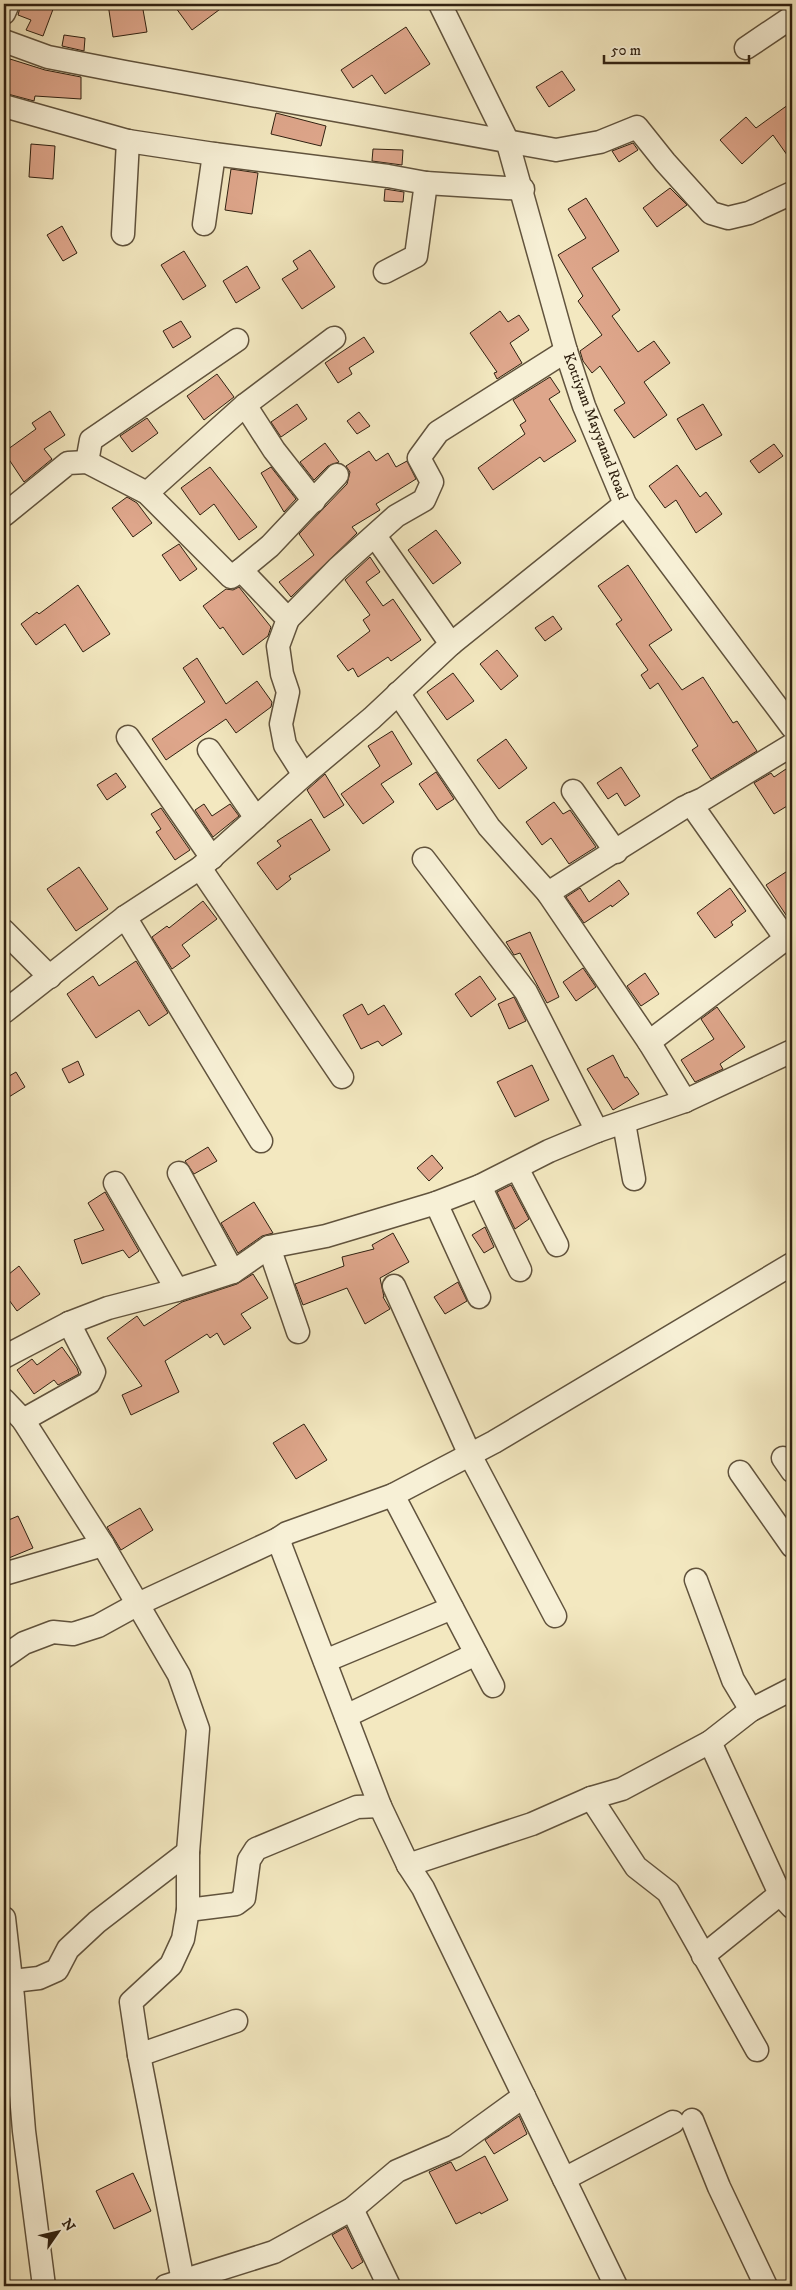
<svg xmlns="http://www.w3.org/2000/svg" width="796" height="2290" font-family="'IM FELL DW Pica',serif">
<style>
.building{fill:#dea68b;stroke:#302111}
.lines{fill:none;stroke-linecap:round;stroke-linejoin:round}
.minor-casing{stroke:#61533d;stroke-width:25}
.minor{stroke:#f7f0d6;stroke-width:22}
.labels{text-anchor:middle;stroke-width:4;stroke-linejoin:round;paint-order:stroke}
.street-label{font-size:15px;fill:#302111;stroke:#f7f0d6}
</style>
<rect width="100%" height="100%" fill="#f3e8c0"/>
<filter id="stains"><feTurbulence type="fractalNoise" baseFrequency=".004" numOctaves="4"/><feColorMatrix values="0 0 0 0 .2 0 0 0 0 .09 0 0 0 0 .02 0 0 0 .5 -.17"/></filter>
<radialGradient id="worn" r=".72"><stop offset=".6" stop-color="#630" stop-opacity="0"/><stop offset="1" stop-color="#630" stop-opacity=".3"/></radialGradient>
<!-- building -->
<g class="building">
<polygon points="21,4 55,4 43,36 26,30 31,20 18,15"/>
<polygon points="108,4 142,4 147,32 113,37"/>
<polygon points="173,4 227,4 192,30"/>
<polygon points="406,27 430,64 385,94 372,75 353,88 341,70"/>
<polygon points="64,35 85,38 84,51 62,46"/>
<polygon points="10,59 45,70 81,77 81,99 35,96 34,101 4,93 4,83"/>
<polygon points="562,71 575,90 549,107 536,87"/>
<polygon points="792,102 792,162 773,135 742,164 720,140 746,117 756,128"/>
<polygon points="276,113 326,126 321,146 271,134"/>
<polygon points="633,143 638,150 619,162 612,151"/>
<polygon points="31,144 55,146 53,179 29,177"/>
<polygon points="373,149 403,150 402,165 372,161"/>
<polygon points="231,169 258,173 252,214 225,210"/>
<polygon points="670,188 687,205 657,227 643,208"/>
<polygon points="385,189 404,192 403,202 384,201"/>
<polygon points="586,198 619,251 592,268 620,310 612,316 638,352 654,341 670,363 644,382 667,415 634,438 614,410 625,403 600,366 592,373 583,361 580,351 602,335 578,301 583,296 558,255 586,238 568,209"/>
<polygon points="62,226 77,253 63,261 47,235"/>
<polygon points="310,250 335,287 302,309 282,279 298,269 293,261"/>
<polygon points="184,251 206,286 183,300 161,265"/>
<polygon points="247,266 260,288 236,303 223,281"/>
<polygon points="500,311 508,322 519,315 529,330 510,343 522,363 497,379 494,373 497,372 470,333"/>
<polygon points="181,321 191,337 173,348 163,331"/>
<polygon points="364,337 374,352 349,368 352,374 338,383 325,363"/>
<polygon points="217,374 234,397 204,420 187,396"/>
<polygon points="550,377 560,392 549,399 576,441 544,462 540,457 493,490 478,468 525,434 520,425 526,421 513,400"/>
<polygon points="297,404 307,419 281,437 271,422"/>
<polygon points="703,404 722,435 696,450 677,419"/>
<polygon points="50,411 65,435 44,449 52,459 24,482 4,452 36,429 32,423"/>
<polygon points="359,412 370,426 357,434 347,421"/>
<polygon points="147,418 158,433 132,452 120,436"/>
<polygon points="325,443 339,462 328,466 314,480 300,462"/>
<polygon points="774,444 783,456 759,473 750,461"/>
<polygon points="369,451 376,461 388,453 396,467 407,461 416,479 376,504 380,510 352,527 357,533 291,597 279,582 314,555 299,534 347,484 350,472 346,466"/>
<polygon points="677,465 700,497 706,492 722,514 696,533 676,500 665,508 649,486"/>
<polygon points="210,467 257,527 239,540 214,504 200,515 181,488"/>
<polygon points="271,467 296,499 284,512 261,473"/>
<polygon points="127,497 137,503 152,523 133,537 112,508"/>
<polygon points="436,530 461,563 433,584 408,550"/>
<polygon points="179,544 197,569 180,581 162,555"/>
<polygon points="370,557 380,572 366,582 383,606 393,599 421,640 391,661 388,657 358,677 353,668 348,671 337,656 370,631 363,620 370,615 345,580"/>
<polygon points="628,565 672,630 649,645 682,690 703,677 733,723 737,721 757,751 711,779 692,750 698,746 658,683 650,689 641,675 648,670 616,624 622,620 598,586"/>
<polygon points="78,585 110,634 83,652 65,624 36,645 21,624 37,612 39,614"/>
<polygon points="239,587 271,627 268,636 243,655 223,627 220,629 203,606 226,589 233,590"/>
<polygon points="553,616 562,629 545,641 535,628"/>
<polygon points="497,650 518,676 501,690 480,664"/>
<polygon points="197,658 226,704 257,681 272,702 271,707 236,733 226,719 166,760 152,739 205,702 183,668"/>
<polygon points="453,673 474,701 447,720 427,692"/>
<polygon points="392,731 412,764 381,784 394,802 363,824 341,794 380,766 368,746"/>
<polygon points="506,739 527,768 499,789 477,760"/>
<polygon points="792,765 792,803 774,814 754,783 771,773 774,777"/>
<polygon points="621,767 640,796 625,806 617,793 608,799 597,783"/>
<polygon points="436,772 454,799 437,810 419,784"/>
<polygon points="116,773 126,787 107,800 97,785"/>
<polygon points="325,774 344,805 324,818 307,790"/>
<polygon points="554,802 563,814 570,810 596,847 569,864 551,838 542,845 526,822"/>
<polygon points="204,804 212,816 230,804 239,816 213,837 195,810"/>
<polygon points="161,808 190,850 175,860 156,832 161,829 151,814"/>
<polygon points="311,819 330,850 289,876 291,879 277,890 257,863 281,846 277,841"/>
<polygon points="79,867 108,909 76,931 47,889"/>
<polygon points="792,868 792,921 790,921 766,885"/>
<polygon points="619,880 629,894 612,907 611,905 584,923 566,897 580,888 589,902"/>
<polygon points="730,888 746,911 731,922 733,925 715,938 697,913"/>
<polygon points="203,901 217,919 182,945 190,956 172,969 152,937 167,926 169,928"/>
<polygon points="530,932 559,997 547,1003 520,953 514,955 506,942"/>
<polygon points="136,961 168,1013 149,1026 139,1010 96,1038 67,994 93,976 99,986"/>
<polygon points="583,968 596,987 576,1001 563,982"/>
<polygon points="645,973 659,994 641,1006 627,986"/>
<polygon points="480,976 496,999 471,1017 455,994"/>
<polygon points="514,997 526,1021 509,1029 498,1004"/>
<polygon points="362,1004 368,1015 384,1005 402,1034 382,1046 378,1041 361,1049 343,1015"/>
<polygon points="717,1007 745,1047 720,1064 723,1069 695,1082 681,1060 714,1039 701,1019"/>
<polygon points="613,1055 625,1078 627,1077 639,1094 613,1110 587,1069"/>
<polygon points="78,1061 84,1075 69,1083 62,1069"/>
<polygon points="532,1065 549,1100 515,1117 497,1082"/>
<polygon points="16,1072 25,1087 4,1100 4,1079"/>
<polygon points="208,1147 217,1161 194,1174 185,1161"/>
<polygon points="432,1155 443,1168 429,1181 417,1168"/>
<polygon points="511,1185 529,1219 515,1229 497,1192"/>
<polygon points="105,1192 139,1251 129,1258 123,1250 82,1264 74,1240 104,1230 88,1203"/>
<polygon points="254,1202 273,1233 262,1236 238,1253 221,1223"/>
<polygon points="485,1227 494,1247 484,1253 472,1235"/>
<polygon points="393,1233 409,1262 380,1278 384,1297 383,1297 390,1309 365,1324 347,1288 303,1305 295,1284 344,1266 342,1257 374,1249 372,1245"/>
<polygon points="19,1266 40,1294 17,1311 4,1293 4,1278"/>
<polygon points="253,1274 268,1298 241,1314 251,1328 224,1345 217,1333 210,1338 207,1334 165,1361 179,1392 131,1415 122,1395 142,1386 107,1338 137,1316 144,1326 182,1302 237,1284"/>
<polygon points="458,1282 467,1301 445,1314 434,1297"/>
<polygon points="62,1347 77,1368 79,1374 58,1385 54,1380 34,1394 17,1370 32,1359 37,1365"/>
<polygon points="304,1424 327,1460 296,1479 273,1443"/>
<polygon points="140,1508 153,1530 121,1550 107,1527"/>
<polygon points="18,1516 33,1548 4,1560 4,1522"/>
<polygon points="519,2116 527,2134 494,2154 485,2140"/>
<polygon points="485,2156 508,2200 481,2214 480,2212 456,2224 429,2172 451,2162 456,2171"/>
<polygon points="133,2173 151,2211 114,2229 96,2191"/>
<polygon points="346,2227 363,2262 352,2269 332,2235"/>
</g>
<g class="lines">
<defs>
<g id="minor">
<polyline points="440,4 507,140 566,351 584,406 625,504 792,727"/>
<polyline points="4,13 8,4"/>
<polyline points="4,41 48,57 125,72 556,150 600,142 637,127 665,162 711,213 728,218 749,213 792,193"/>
<polyline points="746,48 792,17"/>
<polyline points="4,106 128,141 214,154 388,176 426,183 523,189"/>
<polyline points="204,224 214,154"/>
<polyline points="123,234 128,141"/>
<polyline points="385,272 416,256 426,183"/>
<polyline points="245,405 274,450 314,501"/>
<polyline points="87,462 91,440 237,340"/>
<polyline points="147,493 245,405 334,338"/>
<polyline points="4,515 68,463 87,462 147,493 231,577 241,570 288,619 278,646 282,674 288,692 281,724 285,745 304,775"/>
<polyline points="375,536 451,644"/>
<polyline points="241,570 270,546 337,475"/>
<polyline points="288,619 338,568 396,516 424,500 432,482 419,458 438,432 566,351"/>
<polyline points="398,693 489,827 548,893 649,1042 685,1101"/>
<polyline points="128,737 212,858"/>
<polyline points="209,750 256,818"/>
<polyline points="573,791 616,852"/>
<polyline points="691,804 786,939"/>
<polyline points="424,859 526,992 597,1131"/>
<polyline points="200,868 342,1077"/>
<polyline points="548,893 683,808 703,799 792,745"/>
<polyline points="125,917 261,1141"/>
<polyline points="4,931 50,977"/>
<polyline points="4,1012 125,917 200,868 304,775 372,718 451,644 625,504"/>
<polyline points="649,1042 792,934"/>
<polyline points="624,1123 634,1179"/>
<polyline points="517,1168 557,1245"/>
<polyline points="179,1173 233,1272"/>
<polyline points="115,1183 177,1290"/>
<polyline points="480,1186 520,1270"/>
<polyline points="436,1203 479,1297"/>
<polyline points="269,1247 298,1332"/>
<polyline points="394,1286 470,1455 555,1616"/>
<polyline points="4,1357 69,1323 108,1308 177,1290 233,1272 269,1247 326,1236 436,1203 480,1186 549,1151 597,1131 685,1101 792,1051"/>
<polyline points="4,1400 23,1420 103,1545 179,1675 198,1729 188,1852 188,1910 183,1939 171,1965 131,2002 139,2055 184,2286"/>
<polyline points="23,1420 89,1383 94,1372 69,1323"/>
<polyline points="783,1458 792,1471"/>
<polyline points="740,1472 792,1546"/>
<polyline points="393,1495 493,1686"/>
<polyline points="278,1539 380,1806 408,1865 423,1888 616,2286"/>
<polyline points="4,1574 103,1545"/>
<polyline points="696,1580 733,1680 751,1710"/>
<polyline points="4,1657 24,1643 53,1632 73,1634 98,1626 138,1604 278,1539 287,1533 393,1495 494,1442 792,1264"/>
<polyline points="325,1661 452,1608"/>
<polyline points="346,1716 476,1654"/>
<polyline points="710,1742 780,1894 792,1907"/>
<polyline points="591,1798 636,1867 668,1892 757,2050"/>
<polyline points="408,1865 532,1824 591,1798 622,1789 710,1742 751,1710 792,1689"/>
<polyline points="188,1910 236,1904 244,1898 249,1860 256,1849 357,1807 380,1806"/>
<polyline points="4,1918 13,1997 24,2131 44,2286"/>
<polyline points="703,1956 780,1894"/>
<polyline points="4,1982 39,1978 57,1970 68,1949 97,1922 188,1852"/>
<polyline points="139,2055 236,2021"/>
<polyline points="692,2120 719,2187 766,2286"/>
<polyline points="564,2179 673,2122"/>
<polyline points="352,2209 389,2286"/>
<polyline points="166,2286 274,2252 352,2209 397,2171 455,2146 524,2096"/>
</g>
</defs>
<!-- minor casing -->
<use href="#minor" class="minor-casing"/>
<!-- minor -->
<use href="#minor" class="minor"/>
</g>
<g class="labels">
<!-- street labels -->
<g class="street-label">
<text transform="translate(596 426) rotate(69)" y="5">Kottiyam Mayyanad Road</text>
</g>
</g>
<!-- margin -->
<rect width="796" height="2290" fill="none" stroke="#f3e8c0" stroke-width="20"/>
<rect x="5" y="5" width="786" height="2280" fill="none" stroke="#302111" stroke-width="2.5"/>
<rect x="10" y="10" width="776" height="2270" fill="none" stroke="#302111"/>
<!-- north arrow -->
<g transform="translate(58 2232) rotate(56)" stroke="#f7f0d6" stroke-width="4" paint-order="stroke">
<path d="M0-4L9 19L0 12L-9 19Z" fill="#302111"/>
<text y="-8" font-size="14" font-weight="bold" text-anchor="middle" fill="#302111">N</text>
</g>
<!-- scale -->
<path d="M604 55v8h145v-8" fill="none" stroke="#302111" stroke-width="2.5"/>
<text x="611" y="55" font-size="15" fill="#302111" stroke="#f7f0d6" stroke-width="4" paint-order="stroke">50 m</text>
<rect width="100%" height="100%" filter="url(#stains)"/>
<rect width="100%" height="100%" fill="url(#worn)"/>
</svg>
